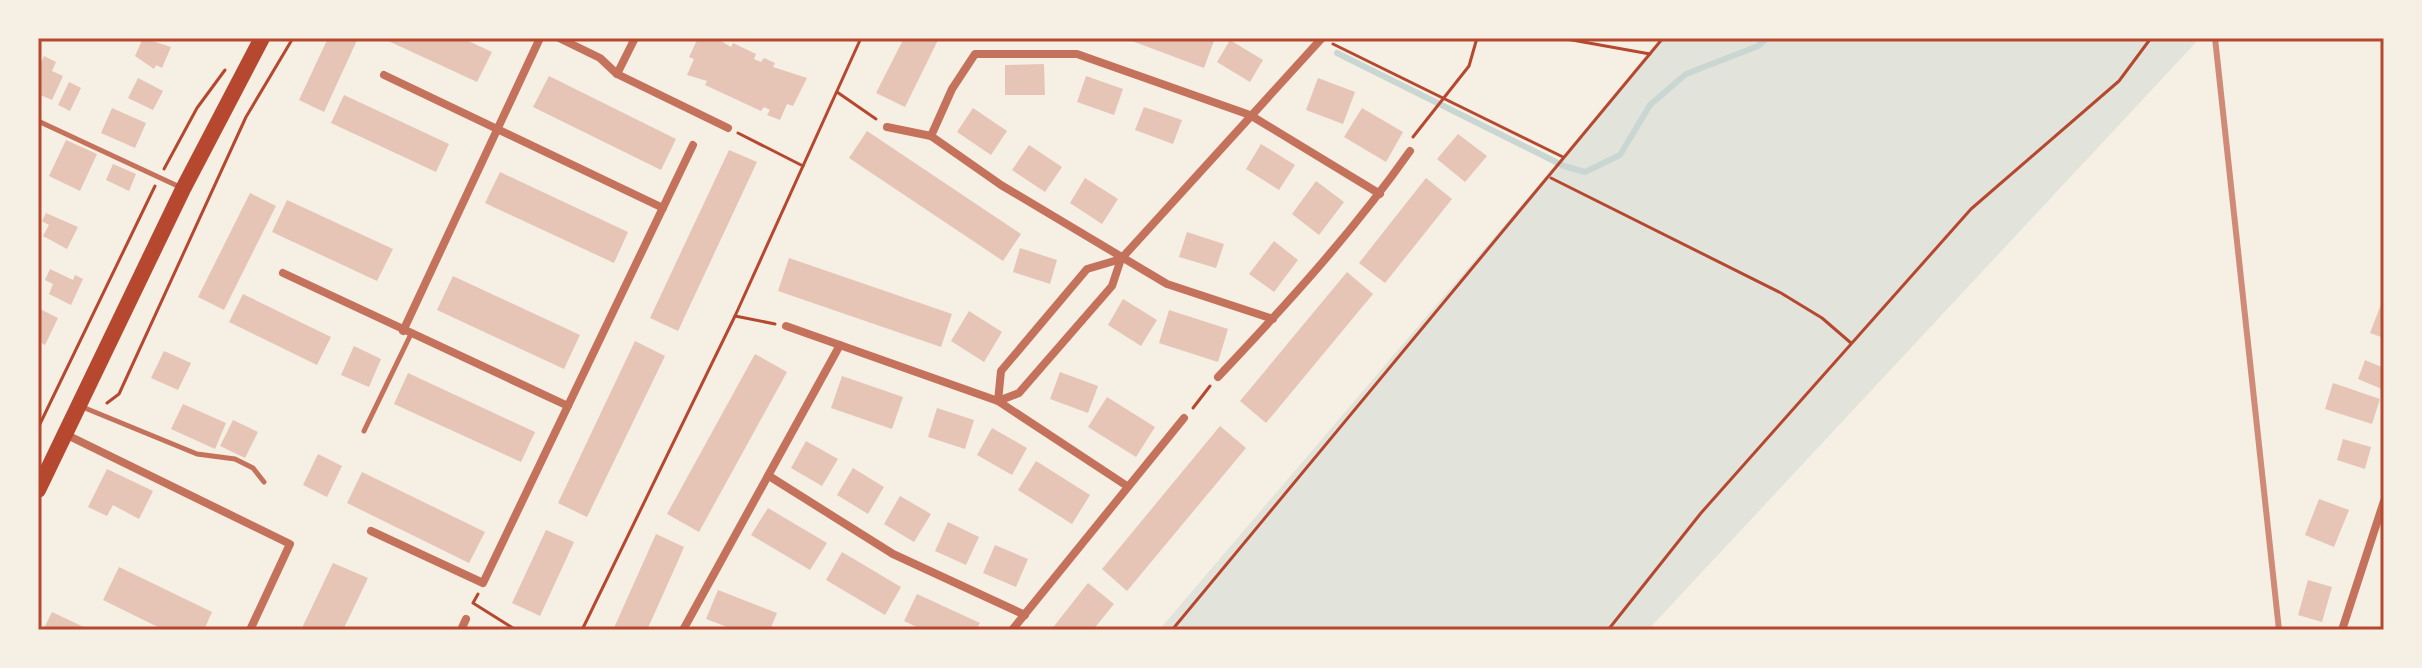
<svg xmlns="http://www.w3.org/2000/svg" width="2422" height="668" font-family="'Public Sans',sans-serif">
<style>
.green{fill:#e2e4dc}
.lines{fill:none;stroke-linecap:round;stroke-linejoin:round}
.stream{stroke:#c9d6d2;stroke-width:6}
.building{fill:#e6c5b7}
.path{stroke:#b5482f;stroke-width:3}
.service{stroke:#c5725c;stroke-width:5}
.minor{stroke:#c5725c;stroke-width:8}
.secondary{stroke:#b5482f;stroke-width:16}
.rail{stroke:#cf8b77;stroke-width:6}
.neatline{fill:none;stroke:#b5482f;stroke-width:3}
</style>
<rect width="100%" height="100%" fill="#f6efe4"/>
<!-- green -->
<polygon class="green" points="1664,38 2200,38 1648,630 1159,630"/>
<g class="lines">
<!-- stream -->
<polyline class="stream" points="1337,53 1564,166 1585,172 1620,155 1650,105 1686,74 1758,46 1767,38"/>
</g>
<!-- building -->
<g class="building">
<polygon points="143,38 171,47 162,68 156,65 154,69 135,56"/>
<polygon points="328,38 358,38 324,112 299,100"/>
<polygon points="382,38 462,38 492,52 477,82"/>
<polygon points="698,38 716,38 731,47 733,43 756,54 754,59 761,62 764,58 775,63 773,67 807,78 793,106 787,104 780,120 767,115 770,110 764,107 761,111 705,85 707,81 687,75 694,59 689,57"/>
<polygon points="904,38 939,38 905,107 876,93"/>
<polygon points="1124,38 1215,38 1204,68"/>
<polygon points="1230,40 1263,60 1250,82 1217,62"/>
<polygon points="44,56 56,62 52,71 63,76 52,100 38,94 38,69"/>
<polygon points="1044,64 1045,95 1005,95 1005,65"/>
<polygon points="549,76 676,139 661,170 533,107"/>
<polygon points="1086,76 1123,89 1114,115 1077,102"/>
<polygon points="138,78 163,91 153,110 128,98"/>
<polygon points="1318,78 1355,92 1343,124 1306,110"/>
<polygon points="69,82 81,88 70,111 58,105"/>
<polygon points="344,95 449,144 436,172 331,123"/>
<polygon points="1144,107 1182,120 1173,144 1135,130"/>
<polygon points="112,108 146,123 135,148 101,133"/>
<polygon points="973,108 1007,131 991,155 957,132"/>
<polygon points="1362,108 1403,132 1386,162 1344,137"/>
<polygon points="867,131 1021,234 1003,261 849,158"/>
<polygon points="1458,134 1487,156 1465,182 1437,159"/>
<polygon points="66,140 97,154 80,191 49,176"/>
<polygon points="1261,144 1295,165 1279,190 1246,169"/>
<polygon points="1029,145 1062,167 1045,192 1012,170"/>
<polygon points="729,150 757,162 678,331 650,318"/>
<polygon points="113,164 136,174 129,191 106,180"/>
<polygon points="500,172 628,232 614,263 485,203"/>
<polygon points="1085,178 1118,199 1102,224 1070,203"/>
<polygon points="1426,178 1452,199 1385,283 1359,263"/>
<polygon points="1316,181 1344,202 1319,235 1292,214"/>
<polygon points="250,193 276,206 224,310 198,297"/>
<polygon points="287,200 393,249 377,281 272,232"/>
<polygon points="46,213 78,227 67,249 43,236 49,225 42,221"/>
<polygon points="1187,232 1224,244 1216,268 1179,257"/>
<polygon points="1274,241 1298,260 1274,292 1249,274"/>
<polygon points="1020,248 1057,260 1050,284 1013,272"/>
<polygon points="789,258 952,314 941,347 778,291"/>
<polygon points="50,269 73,280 75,275 83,279 71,305 49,294 53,284 45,280"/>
<polygon points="1347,272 1373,294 1266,423 1240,401"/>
<polygon points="453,276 580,335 564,369 437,310"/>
<polygon points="243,294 331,337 317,365 229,322"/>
<polygon points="1123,299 1157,320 1141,346 1108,325"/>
<polygon points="2380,307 2384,309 2384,338 2370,333"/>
<polygon points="38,308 58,318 45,345 38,341"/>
<polygon points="1169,310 1228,329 1218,362 1159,343"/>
<polygon points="969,311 1002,332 984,362 951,341"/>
<polygon points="635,341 665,356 587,517 558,503"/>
<polygon points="354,346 381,359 369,387 341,375"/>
<polygon points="164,351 191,363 178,390 151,378"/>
<polygon points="755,354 787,372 699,532 667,514"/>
<polygon points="2365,360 2384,368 2384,390 2358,379"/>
<polygon points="1060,372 1098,386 1088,413 1050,399"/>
<polygon points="408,373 535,432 521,462 394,404"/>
<polygon points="842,376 903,397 892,429 831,408"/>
<polygon points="2333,383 2380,399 2372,424 2325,409"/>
<polygon points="1107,397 1155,427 1136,457 1088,427"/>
<polygon points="183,404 226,423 215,449 171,429"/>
<polygon points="937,408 974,420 965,449 928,437"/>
<polygon points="233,420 258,432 245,458 220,446"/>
<polygon points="1220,426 1246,448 1127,591 1102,569"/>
<polygon points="992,428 1027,448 1012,475 977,455"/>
<polygon points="2343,439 2371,447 2365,469 2337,460"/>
<polygon points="806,441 838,459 822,486 791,468"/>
<polygon points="318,454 342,466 327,497 303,485"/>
<polygon points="1036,461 1090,495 1072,524 1018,490"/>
<polygon points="853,468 884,487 868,514 837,495"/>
<polygon points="107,469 153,491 139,519 113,505 107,516 88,507"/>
<polygon points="362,472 485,532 469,563 347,503"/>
<polygon points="900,496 931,514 914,542 884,524"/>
<polygon points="2319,499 2349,510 2334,547 2305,535"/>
<polygon points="768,508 827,543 810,570 751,535"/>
<polygon points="948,522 979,537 966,565 935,551"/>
<polygon points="546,530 574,542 540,616 512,603"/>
<polygon points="656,534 684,547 678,561 647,630 613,630"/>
<polygon points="995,545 1028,559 1016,587 983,573"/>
<polygon points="842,552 901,587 885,615 826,580"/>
<polygon points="333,563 368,578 343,630 301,630"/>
<polygon points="119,567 212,612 204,630 164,630 103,600"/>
<polygon points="2308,580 2332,587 2322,622 2298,615"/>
<polygon points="1088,583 1114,604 1093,630 1051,630"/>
<polygon points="718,590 777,613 770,630 735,630 706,619"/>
<polygon points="917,594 980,623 976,630 923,630 904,621"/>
<polygon points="52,612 90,630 43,630"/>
</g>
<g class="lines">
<!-- path -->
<g class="path">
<polyline points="1561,38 1650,54"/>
<polyline points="1333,44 1563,157"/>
<polyline points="837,92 876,119"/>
<polyline points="738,133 803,166"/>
<polyline points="1413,137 1469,66 1477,38"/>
<polyline points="164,169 197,108 225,70"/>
<polyline points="1551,178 1781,293 1822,318 1851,343"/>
<polyline points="735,316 775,324"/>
<polyline points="107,403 119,394 246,117 293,38"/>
<polyline points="1193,408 1210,386"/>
<polyline points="38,428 155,186"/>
<polyline points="478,594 473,603 516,630"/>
<polyline points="582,630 735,316 861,38"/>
<polyline points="1172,630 1663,38"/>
<polyline points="1608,630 1701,513 1971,209 2119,81 2151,38"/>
</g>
<!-- service -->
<g class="service">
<polyline points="38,121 182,188"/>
<polyline points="80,406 197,454 235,459 253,468 264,482"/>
<polyline points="364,431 411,334"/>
</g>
<!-- minor -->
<g class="minor">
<polyline points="559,38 600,58 617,74 728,128"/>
<polyline points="617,74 635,38"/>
<polyline points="384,75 663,208"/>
<polyline points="887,127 931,136 1001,185 1167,284 1273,319"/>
<polyline points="931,136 952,89 975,54 1077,54 1250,115 1380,194"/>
<polyline points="1121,259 1087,269 1001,371 998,401 1019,393 1112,286 1121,259 1322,38"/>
<polyline points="283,273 568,406"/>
<polyline points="786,326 998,401 1127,486"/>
<polyline points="403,331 540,38"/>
<path d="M1218,377C1286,305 1353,232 1410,151"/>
<polyline points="65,434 290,544 250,630"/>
<polyline points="769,476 893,554 1025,615"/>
<polyline points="371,531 483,583 693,145"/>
<polyline points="461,630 466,619"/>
<polyline points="683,630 840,345"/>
<polyline points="1012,630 1184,418"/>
<polyline points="2342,630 2384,501"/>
</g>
<!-- secondary -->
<polyline class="secondary" points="38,490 183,189 262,38"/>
<!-- rail -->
<polyline class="rail" points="2215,38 2279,630"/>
</g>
<!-- border -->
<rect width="2422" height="668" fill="none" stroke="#f6efe4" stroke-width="80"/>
<rect x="40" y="40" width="2342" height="588" class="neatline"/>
</svg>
